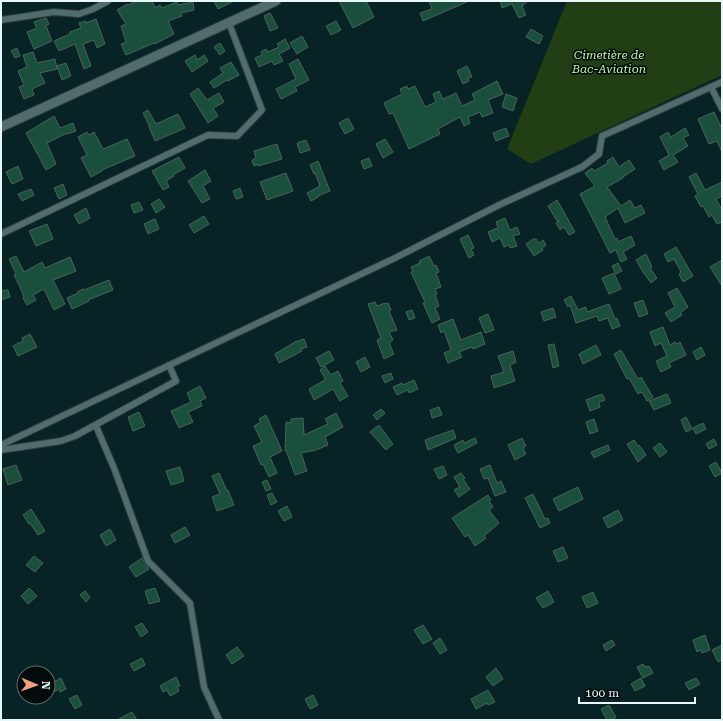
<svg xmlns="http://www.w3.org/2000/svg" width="723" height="721" font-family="'Roboto Serif',serif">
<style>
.green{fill:#213e14}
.building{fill:#1a4f3e;stroke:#4b6259}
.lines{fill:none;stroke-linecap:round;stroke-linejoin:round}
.street-casing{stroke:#2e3b3d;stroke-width:8}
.secondary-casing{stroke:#2e3b3d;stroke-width:11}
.street{stroke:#516c6d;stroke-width:6}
.secondary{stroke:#516c6d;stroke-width:9}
.labels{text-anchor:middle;stroke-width:3;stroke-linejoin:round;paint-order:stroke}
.park-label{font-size:12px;font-style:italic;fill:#bef2a9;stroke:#030b0b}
</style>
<rect width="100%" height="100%" fill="#082325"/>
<!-- green -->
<polygon class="green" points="567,1 722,1 722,75 531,164 507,149"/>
<!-- building -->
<g class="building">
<polygon points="137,1 152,1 155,8 160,5 162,8 177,2 178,5 193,2 194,10 181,13 182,16 168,21 174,34 155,44 154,43 126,55 121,44 126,42 121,26 126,24 117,10 127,4 128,5"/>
<polygon points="214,1 234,1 218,9"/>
<polygon points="339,1 366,1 374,17 353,28"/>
<polygon points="429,1 469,1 423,21 420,13 432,9"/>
<polygon points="500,1 528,1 522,6 526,15 519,18 512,4 502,8"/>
<polygon points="270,13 278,28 270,31 264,16"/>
<polygon points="46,18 49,24 46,26 52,41 34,49 27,32 37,28 34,22"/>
<polygon points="96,19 105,44 97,48 94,40 83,44 91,66 84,69 75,44 59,51 54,41 70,34 70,32 81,28 79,23 86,21 86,23"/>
<polygon points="336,21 341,30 331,35 326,26"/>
<polygon points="531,29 543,36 539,44 526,37"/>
<polygon points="302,36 308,47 297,54 290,43"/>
<polygon points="285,39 290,48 279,54 283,61 274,65 272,61 259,67 255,58 262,55 261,52 266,49 268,52 279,47 277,44"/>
<polygon points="220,43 225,51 220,55 214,47"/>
<polygon points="17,48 20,56 15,58 11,51"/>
<polygon points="33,52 37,63 55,59 57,69 40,73 45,83 32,89 34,95 24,99 19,87 24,85 18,71 27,67 23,55"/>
<polygon points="195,55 197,60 204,55 208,61 192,72 185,61"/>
<polygon points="298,59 309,80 295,87 297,91 281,99 276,89 296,79 289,64"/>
<polygon points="231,62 239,75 228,81 227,80 214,88 210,82 223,73 220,68"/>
<polygon points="66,63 71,76 62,80 57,66"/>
<polygon points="467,66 472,77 468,78 469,81 463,84 457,71"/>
<polygon points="497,81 503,94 488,100 493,113 482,117 480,112 468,117 470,123 464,126 460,117 438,129 440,134 409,149 393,113 389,114 384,103 402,94 400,89 407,86 408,89 415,86 425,107 436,102 433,94 439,91 443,99 456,93 462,106 475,100 472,94"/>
<polygon points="198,88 207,100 219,93 224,102 213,108 218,116 208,123 190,94"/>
<polygon points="506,94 517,98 513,111 502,107"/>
<polygon points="148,110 156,124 178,114 185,128 155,141 149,127 150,127 143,113"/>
<polygon points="714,112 722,129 722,152 717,141 709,144 698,119"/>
<polygon points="54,116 60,128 73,123 76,131 67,134 67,133 47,143 56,164 46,170 26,133"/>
<polygon points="348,118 354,129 345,134 339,123"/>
<polygon points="506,128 509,136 496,141 493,133"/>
<polygon points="685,128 689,135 683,138 688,146 673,155 678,162 664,170 659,161 669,155 660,137 668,132 671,137"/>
<polygon points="87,132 89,135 94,132 103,149 127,139 135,156 102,170 102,171 91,177 81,158 87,155 78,137"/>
<polygon points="385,139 393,152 383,158 376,144"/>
<polygon points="306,140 310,150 300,153 297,143"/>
<polygon points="277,144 282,159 258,166 258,164 254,166 252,160 256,158 254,151"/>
<polygon points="179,157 185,168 173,175 174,176 166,181 169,187 163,190 152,171"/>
<polygon points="613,157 619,167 629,160 635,169 623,177 623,178 607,187 621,206 630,200 635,208 641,205 645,213 625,223 618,208 605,217 615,239 617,238 618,242 631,236 635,245 623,252 627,259 621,262 616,250 610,253 580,194 595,186 585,173 592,168 594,171 608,163 607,161"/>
<polygon points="369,158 372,166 364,169 361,161"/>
<polygon points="318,161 330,191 318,196 318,197 311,201 307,193 320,186 315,173 314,174 310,165"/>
<polygon points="18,166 23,179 12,184 6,172"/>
<polygon points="205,170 211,181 203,186 210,199 202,203 188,181"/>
<polygon points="286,173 293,191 267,200 260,182"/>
<polygon points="696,173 705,190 722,182 722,196 716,199 722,210 722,222 717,224 712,215 709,217 703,206 701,207 695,196 698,194 689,177"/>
<polygon points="63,184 67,195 59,199 54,188"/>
<polygon points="240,188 243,197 236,199 233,191"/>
<polygon points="31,189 34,195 22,201 18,194"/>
<polygon points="159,199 165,207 156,213 151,204"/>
<polygon points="557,200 575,232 569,235 564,227 560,230 556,223 560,221 557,221 548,206"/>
<polygon points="139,202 143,210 134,213 131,205"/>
<polygon points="86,208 90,218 79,224 74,215"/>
<polygon points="204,216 209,224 194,233 189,225"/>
<polygon points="505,218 510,230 517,227 520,234 513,236 517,246 510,248 509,245 504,247 500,238 492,242 488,232 498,228 496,222"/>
<polygon points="155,219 159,229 148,234 144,224"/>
<polygon points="47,224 53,239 36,246 29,231"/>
<polygon points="468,235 474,248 471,249 474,255 469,258 460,239"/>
<polygon points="533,239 536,239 539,243 543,240 546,245 542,248 543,250 534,256 526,244"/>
<polygon points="676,247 693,276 683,282 679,274 681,272 674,259 668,262 664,254"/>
<polygon points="646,254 652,267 650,268 657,278 651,283 643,272 636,260"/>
<polygon points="16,256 24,272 42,262 45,268 70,257 76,271 53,280 65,304 54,310 44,289 33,295 36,300 27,305 23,298 24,297 20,287 14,275 16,274 9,259"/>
<polygon points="429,256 434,266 436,265 439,272 436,273 441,287 435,289 437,294 435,295 439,306 435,308 440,319 432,323 423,303 425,302 411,272 413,271 411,267 420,263 419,261"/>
<polygon points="722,260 722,286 710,267"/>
<polygon points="618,263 622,271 616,274 612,266"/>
<polygon points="614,273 621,289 609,294 602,278"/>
<polygon points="109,280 113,290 88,300 89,301 72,309 67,298 78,293 77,292 83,289 84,290"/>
<polygon points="677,288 688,307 680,313 682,315 671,322 665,313 675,307 668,293"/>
<polygon points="5,290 8,290 10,297 1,300 1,291"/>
<polygon points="571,296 578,310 586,307 587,312 609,304 615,319 617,318 620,326 612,329 608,318 599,321 597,316 576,323 570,305 568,307 564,300"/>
<polygon points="643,300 648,314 639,317 634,303"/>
<polygon points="375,302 377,306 385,303 385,304 388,303 391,310 389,311 397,330 389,332 393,340 390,342 390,345 394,354 384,359 377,340 381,338 368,304"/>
<polygon points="553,308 556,317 544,321 541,312"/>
<polygon points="412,310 415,318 409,320 406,312"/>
<polygon points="488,314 494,330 485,333 479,318"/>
<polygon points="453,319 461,340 481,332 485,344 473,349 472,347 459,352 462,357 448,363 444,353 451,350 444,331 441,333 438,325"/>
<polygon points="663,327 670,345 675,342 676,344 680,342 686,355 669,363 671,367 661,372 656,361 667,356 661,343 655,346 650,332"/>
<polygon points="30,334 37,347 18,356 13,346 23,341 22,338"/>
<polygon points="304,339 307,347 301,349 302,351 279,363 275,354 295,342"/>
<polygon points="554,344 559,366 553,368 548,345"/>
<polygon points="596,345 601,355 583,364 579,354"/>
<polygon points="701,347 705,355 697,360 693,352"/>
<polygon points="621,350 638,379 641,377 653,397 647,401 642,392 638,394 629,378 627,379 614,354"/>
<polygon points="329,351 334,360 321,367 316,358"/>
<polygon points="513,351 516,362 510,365 515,381 494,388 491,376 504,372 498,356"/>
<polygon points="365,357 370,367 361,372 356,362"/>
<polygon points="325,366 331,375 338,371 343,381 340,383 348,396 340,401 333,389 314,400 309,389 325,380 325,378 320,370"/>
<polygon points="391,373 393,379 385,383 382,376"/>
<polygon points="414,380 418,389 409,393 408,390 397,395 393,387 402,383 403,385"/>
<polygon points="200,386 206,398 200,401 202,406 188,412 193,422 179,428 171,411 191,402 187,393"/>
<polygon points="602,394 605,400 599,402 600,407 590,411 586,400"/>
<polygon points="667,394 671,403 654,410 649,401"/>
<polygon points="439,407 442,415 432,418 430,410"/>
<polygon points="381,409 385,413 377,420 373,415"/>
<polygon points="139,412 145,426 133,431 128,417"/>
<polygon points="336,413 343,427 325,437 328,445 316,450 301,453 307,471 295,475 286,450 285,451 286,422 291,423 291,419 303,418 304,435 328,424 325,419"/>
<polygon points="266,415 282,451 270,457 277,473 269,477 263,464 261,465 253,446 262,442 254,426 261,422 259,419"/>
<polygon points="686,417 692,429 686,432 681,420"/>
<polygon points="594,419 598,431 590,434 586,422"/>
<polygon points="703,423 706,429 696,434 693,428"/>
<polygon points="379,425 393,444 386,450 370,432"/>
<polygon points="453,430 456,438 428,450 425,440"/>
<polygon points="475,438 477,443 458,453 454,445 463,440 464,443"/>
<polygon points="522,438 526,446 523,448 526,454 515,460 508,445"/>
<polygon points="714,439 717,445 709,449 706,444"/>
<polygon points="634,440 638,446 639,445 646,455 638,462 627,444"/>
<polygon points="660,443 667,452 660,457 653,448"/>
<polygon points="608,445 610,450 594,458 591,452"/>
<polygon points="716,462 722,473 715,477 709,466"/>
<polygon points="16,465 22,480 8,485 3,469"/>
<polygon points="490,465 497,483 501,481 506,492 495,496 488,478 484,479 480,469"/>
<polygon points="443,466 447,475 439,479 434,469"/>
<polygon points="180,467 184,481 171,485 166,471"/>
<polygon points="219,473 227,491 228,490 234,505 217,511 212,497 220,494 212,476"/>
<polygon points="461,473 465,478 463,479 470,489 459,497 454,490 460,487 454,477"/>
<polygon points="267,480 271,489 266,491 262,482"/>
<polygon points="578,487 583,499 559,511 553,499"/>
<polygon points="272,493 277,502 271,505 267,495"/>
<polygon points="533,494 545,519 548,518 550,523 540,528 525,498"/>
<polygon points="488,495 491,500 489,501 493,507 489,510 499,523 484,536 486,538 475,546 468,535 465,537 452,518"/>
<polygon points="287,506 292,517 284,521 278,511"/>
<polygon points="31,509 45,531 38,535 30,523 29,524 23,515"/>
<polygon points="618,510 623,520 608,528 603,518"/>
<polygon points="185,527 190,535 175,543 171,535"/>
<polygon points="110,529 116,540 106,546 100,535"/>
<polygon points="563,547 568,558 558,562 553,551"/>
<polygon points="34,556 43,563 35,572 26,565"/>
<polygon points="142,558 149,569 136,577 129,567"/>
<polygon points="29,588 37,596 28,604 21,596"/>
<polygon points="155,588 160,601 149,604 145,591"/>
<polygon points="85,591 90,597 86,602 80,595"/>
<polygon points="548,591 554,602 543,608 536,598"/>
<polygon points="593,592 598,603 587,608 582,597"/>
<polygon points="142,623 148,632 141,637 135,627"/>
<polygon points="423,625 432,639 423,644 414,630"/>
<polygon points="705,635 710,650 702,653 701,650 697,652 693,640"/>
<polygon points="440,638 447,650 440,654 433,643"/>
<polygon points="612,640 615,645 606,651 603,645"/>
<polygon points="722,645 722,660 718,662 712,650"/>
<polygon points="237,647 244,656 232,664 226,655"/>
<polygon points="142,658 145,665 134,671 130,664"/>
<polygon points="643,664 645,667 649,666 653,673 643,678 637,667"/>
<polygon points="496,668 503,679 493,686 486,677"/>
<polygon points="176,677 180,686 177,687 179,691 170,696 167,690 163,692 160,686"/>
<polygon points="61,678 66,689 60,692 59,689 52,693 48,685"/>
<polygon points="641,678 645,686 635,691 631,684"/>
<polygon points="696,678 700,684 689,690 685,683"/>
<polygon points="488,690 495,702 488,705 487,703 476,709 471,699"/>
<polygon points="77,695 82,705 75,709 69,699"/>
<polygon points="313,695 318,705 310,709 305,699"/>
<polygon points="609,705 616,717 611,720 607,720 601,709"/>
<polygon points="132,712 137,720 117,720"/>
</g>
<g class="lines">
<defs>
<g id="street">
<polyline points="1,20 54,12 79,14 93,9 108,1"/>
<polyline points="711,87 722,109"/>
<polyline points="1,234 208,135 237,136 262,110 229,23"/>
<polyline points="96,426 114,468 148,561 190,603 204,687 219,720"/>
<polyline points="1,445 395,258 499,205 582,167 599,154 602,136 722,82"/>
<polyline points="1,450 61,441 75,436 176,381 169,365"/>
</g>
<polyline id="secondary" points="1,127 276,1"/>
</defs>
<!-- street casing -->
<use href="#street" class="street-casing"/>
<!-- secondary casing -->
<use href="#secondary" class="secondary-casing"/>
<!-- street -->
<use href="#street" class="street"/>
<!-- secondary -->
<use href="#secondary" class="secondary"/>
</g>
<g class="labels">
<!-- park labels -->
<g class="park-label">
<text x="609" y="59">Cimetière de<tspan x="609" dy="14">Bac-Aviation</tspan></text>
</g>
</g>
<!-- border -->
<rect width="723" height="721" fill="none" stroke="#e8f7f8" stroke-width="4"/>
<!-- north arrow -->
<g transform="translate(36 685) rotate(92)"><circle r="19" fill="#030b0b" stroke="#5f696a"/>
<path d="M0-3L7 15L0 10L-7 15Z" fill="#f2a07f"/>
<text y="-6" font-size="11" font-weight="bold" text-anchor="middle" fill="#e8f7f8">N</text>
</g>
<!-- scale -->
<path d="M579 697v6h116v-6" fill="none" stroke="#e8f7f8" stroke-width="2"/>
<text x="585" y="697" font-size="12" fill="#e8f7f8" stroke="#030b0b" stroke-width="3" paint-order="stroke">100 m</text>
</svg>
